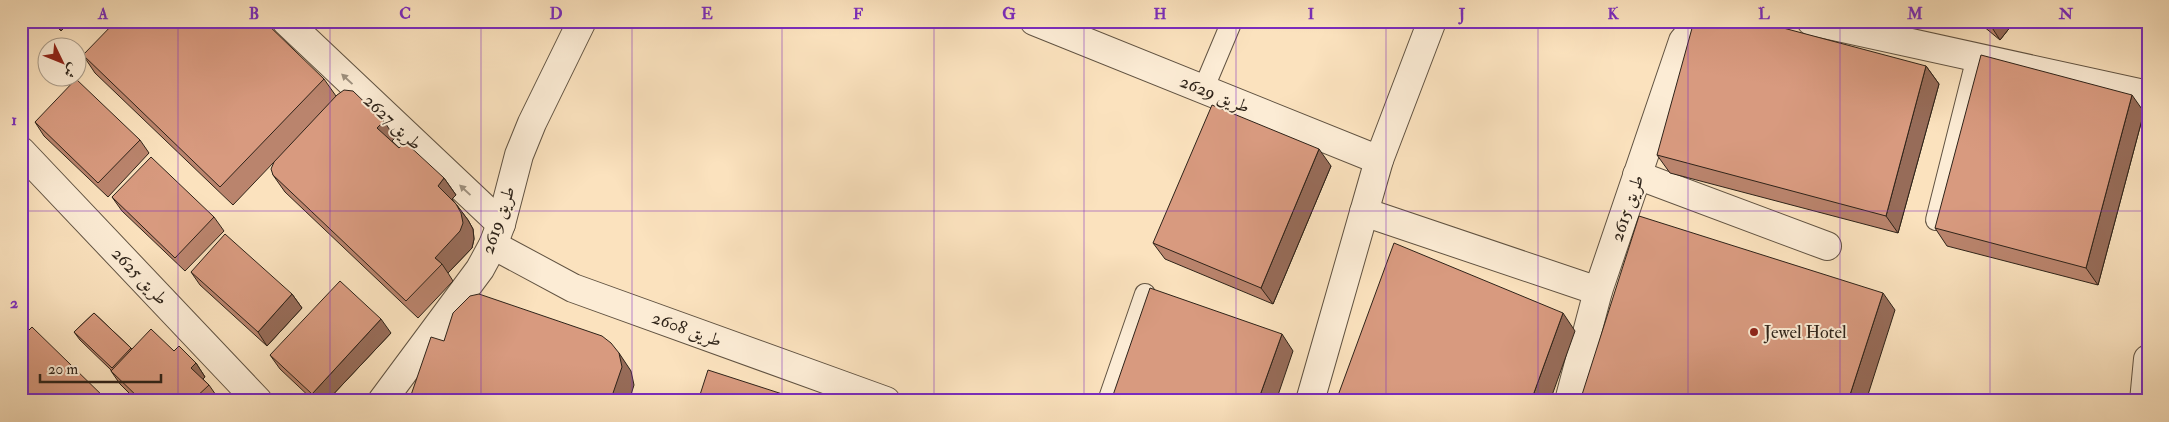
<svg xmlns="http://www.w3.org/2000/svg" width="2169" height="422" font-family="'IM FELL Double Pica',Amiri,serif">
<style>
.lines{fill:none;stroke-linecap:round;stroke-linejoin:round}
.service-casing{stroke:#615342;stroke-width:22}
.minor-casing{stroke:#615342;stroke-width:30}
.tertiary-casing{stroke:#615342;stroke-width:30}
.service{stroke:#fcecd5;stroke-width:20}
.minor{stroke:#fcecd5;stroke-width:28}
.tertiary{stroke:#fcecd5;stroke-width:28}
.wall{fill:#ba846d;stroke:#2e2319}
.shaded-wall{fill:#976c59;stroke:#2e2319}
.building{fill:#d89a7f;stroke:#2e2319}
.oneway{fill:#9f9280}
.grid{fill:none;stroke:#7b2cbf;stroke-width:1;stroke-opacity:0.55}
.poi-dot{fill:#8f2418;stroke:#fcecd5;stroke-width:2}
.labels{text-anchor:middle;stroke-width:4;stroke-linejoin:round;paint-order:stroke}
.street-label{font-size:18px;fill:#2e2319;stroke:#fcecd5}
.poi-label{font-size:18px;fill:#2e2319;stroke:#fcecd5;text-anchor:start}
.neatline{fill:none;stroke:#7b2cbf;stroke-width:2}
.grid-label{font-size:16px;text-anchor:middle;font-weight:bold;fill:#7b2cbf}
</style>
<rect width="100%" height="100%" fill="#fbe2be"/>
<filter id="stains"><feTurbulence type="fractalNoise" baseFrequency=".004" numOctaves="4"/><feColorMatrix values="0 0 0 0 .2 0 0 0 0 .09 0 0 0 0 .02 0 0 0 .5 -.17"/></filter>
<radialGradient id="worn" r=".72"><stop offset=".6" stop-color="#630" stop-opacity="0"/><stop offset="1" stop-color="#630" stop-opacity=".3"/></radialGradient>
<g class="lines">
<defs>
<g id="service">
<polyline points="1203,90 1232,21"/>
<polyline points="1936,220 1977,57"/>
<polyline points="1108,401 1145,294"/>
</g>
<g id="minor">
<polyline points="286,21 501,224"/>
<polyline points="1034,21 1379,160"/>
<polyline points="1811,21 2148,95"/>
<polyline points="21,151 258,401"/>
<polyline points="1637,175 1827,246"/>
<polyline points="1364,212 1598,291"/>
<polyline points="493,245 573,288 886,401"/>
<polyline points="382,401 480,269 493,245 501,224 519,155 532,123 582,21"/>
<polyline points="1310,401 1379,160 1432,21"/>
<polyline points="1569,401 1598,291 1683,41 1700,21"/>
</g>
<polyline id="tertiary" points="2144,401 2148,359"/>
</defs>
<!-- service casing -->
<use href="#service" class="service-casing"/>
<!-- minor casing -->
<use href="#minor" class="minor-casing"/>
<!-- tertiary casing -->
<use href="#tertiary" class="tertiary-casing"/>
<!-- service -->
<use href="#service" class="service"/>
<!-- minor -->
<use href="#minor" class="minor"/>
<!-- tertiary -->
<use href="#tertiary" class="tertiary"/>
</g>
<!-- wall -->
<g class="wall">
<polygon points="51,21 70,21 61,31"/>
<polygon points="1977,21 2015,21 2000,40"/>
<polygon points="83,55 324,79 336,96 395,138 392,141 399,148 444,178 456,195 452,199 456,204 468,220 473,229 474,239 472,248 448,273 453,281 418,318 285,192 273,175 274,162 233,205 95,73"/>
<polygon points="1926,66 1939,84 1898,233 1670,173 1657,155"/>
<polygon points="2144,112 2098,285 1947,246 1935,228"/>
<polygon points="35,122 140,140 149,153 108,197 44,136"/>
<polygon points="1331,166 1273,304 1165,259 1153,243"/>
<polygon points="112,197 214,217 224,231 185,271 122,211"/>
<polygon points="191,272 292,294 302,308 267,346 200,285"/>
<polygon points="94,313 132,349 174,351 196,363 205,377 203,379 209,385 218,398 216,401 137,401 120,384 111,371 111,370 80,340 74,332"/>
<polygon points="391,333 327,401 314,401 280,369 270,355"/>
</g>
<!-- shaded-wall -->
<g class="shaded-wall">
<polygon points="54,21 70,21 61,31"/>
<polygon points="1990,21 2015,21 2000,40 1989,23"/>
<polygon points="1926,66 1939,84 1898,233 1886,216"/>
<polygon points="2132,95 2144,112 2098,285 2086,268"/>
<polygon points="384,121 395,138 389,144 377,128"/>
<polygon points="1319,149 1331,166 1273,304 1261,288"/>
<polygon points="444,178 456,195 449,202 438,186"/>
<polygon points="456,204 468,220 473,229 474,239 472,248 448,273 442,264 435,258"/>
<polygon points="1883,293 1895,310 1866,401 1848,401"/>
<polygon points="292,294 302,308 267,346 258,332"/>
<polygon points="1563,313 1575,331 1550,401 1531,401"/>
<polygon points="381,319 391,333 327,401 317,401 312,394"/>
<polygon points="1282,334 1293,351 1276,401 1258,401"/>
<polygon points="619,353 631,371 634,385 629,401 615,401 612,396"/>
<polygon points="196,363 205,377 201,381 191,368"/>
</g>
<!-- building -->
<g class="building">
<polygon points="116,21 264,21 324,79 220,187 83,55"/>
<polygon points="1694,21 1757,21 1926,66 1886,216 1657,155"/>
<polygon points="1981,55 2132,95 2086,268 1935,228"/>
<polygon points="76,79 140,140 98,183 35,122"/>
<polygon points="344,90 353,91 384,121 377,128 399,148 405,142 444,178 438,186 456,204 461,213 463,223 460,231 435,258 442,264 406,301 273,175 271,169 274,162 337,95"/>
<polygon points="1212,105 1319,149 1261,288 1153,243"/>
<polygon points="151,157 214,217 175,258 112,197"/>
<polygon points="1639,216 1883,293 1848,401 1580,401"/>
<polygon points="225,234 292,294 258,332 191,272"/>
<polygon points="1394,243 1563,313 1531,401 1336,401"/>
<polygon points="340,281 381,319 312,394 270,355"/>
<polygon points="1150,288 1282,334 1258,401 1111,401"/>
<polygon points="479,294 602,336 611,343 619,353 622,367 612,396 625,401 418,401 410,398 431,337 444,341 453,313 470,296"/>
<polygon points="94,313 131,348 112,368 74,332"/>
<polygon points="32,327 108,401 21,401 21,338"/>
<polygon points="151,329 174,351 179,346 196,363 191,368 209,385 194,399 195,401 142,401 111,371"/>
<polygon points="708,370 804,401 698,401"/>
<polygon points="244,395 250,401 239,401"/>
</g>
<!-- one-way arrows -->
<defs><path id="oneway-solid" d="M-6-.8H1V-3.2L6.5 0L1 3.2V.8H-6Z" transform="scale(1.25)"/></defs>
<g class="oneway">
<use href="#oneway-solid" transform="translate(347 79) rotate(-137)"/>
<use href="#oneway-solid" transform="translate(465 190) rotate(-137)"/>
</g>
<!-- grid -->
<path class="grid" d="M178,21V401M330,21V401M481,21V401M632,21V401M782,21V401M934,21V401M1084,21V401M1236,21V401M1386,21V401M1538,21V401M1688,21V401M1840,21V401M1990,21V401M21,211H2148"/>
<!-- markers -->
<circle class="poi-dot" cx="1754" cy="332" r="5"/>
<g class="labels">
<!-- street labels -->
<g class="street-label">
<text transform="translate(1215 94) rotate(22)" y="6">طريق 2629</text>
<text transform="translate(393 122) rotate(43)" y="6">طريق 2627</text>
<text transform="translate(1627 208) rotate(-71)" y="6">طريق 2615</text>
<text transform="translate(498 220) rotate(-71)" y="6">طريق 2619</text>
<text transform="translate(140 276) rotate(46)" y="6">طريق 2625</text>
<text transform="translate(687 329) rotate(20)" y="6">طريق 2608</text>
</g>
<!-- poi labels -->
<g class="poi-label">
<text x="1764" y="338">Jewel Hotel</text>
</g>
</g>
<!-- margin -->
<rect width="2169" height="422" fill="none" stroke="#fbe2be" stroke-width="55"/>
<!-- north arrow -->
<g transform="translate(62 62) rotate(133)"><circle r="24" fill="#fcecd5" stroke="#aa9c8a"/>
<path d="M0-4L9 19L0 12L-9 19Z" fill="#8f2418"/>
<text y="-8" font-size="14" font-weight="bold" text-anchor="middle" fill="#2e2319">ش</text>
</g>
<!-- scale -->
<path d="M40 374v8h121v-8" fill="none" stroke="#2e2319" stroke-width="2.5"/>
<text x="48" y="374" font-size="15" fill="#2e2319" stroke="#fcecd5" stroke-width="4" paint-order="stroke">20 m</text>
<rect x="28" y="28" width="2114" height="366" class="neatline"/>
<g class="grid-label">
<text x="103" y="19">A</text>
<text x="254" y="19">B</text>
<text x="405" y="19">C</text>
<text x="556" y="19">D</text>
<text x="707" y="19">E</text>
<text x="858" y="19">F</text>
<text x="1009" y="19">G</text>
<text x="1160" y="19">H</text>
<text x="1311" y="19">I</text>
<text x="1462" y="19">J</text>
<text x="1613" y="19">K</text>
<text x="1764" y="19">L</text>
<text x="1915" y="19">M</text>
<text x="2066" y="19">N</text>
<text x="14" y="125">1</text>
<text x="14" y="308">2</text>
</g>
<rect width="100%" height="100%" filter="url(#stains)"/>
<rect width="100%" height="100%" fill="url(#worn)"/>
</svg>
